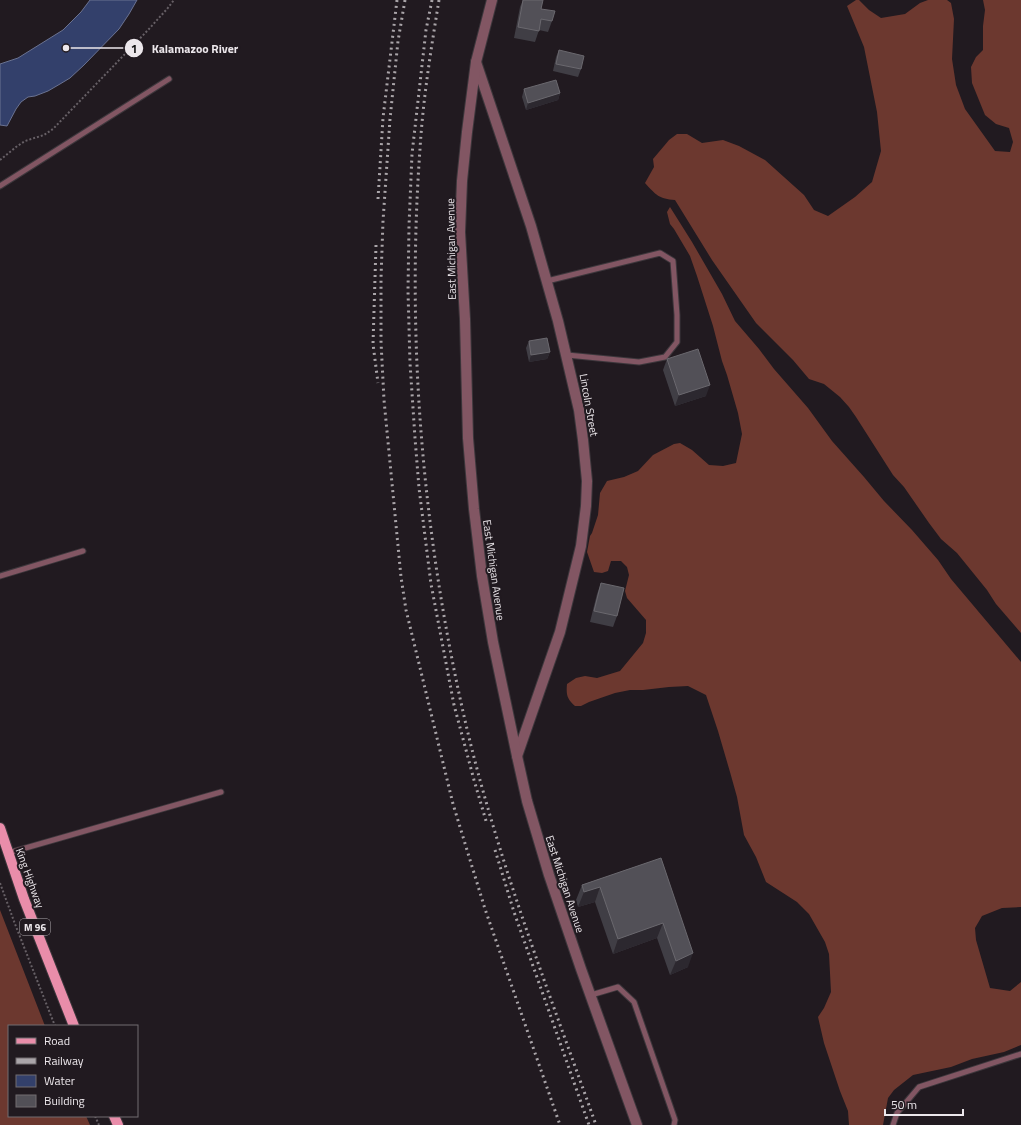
<svg xmlns="http://www.w3.org/2000/svg" width="1021" height="1125" font-family="'Titillium Web',sans-serif">
<style>
.forest{fill:#6c382f}
.water{fill:#33406b;stroke:#6a7291}
.lines{fill:none;stroke-linecap:round;stroke-linejoin:round}
.service-casing{stroke:#3d373c;stroke-width:7}
.minor-casing{stroke:#3d373c;stroke-width:12}
.tertiary-casing{stroke:#3d373c;stroke-width:12}
.primary-casing{stroke:#3d373c;stroke-width:12}
.path{stroke:#676066;stroke-width:2;stroke-dasharray:2 2;stroke-linecap:butt}
.service{stroke:#825663;stroke-width:5}
.minor{stroke:#825663;stroke-width:10}
.tertiary{stroke:#825663;stroke-width:10}
.primary{stroke:#e98daa;stroke-width:10}
.rail{stroke:#aaa5a9;stroke-width:3;stroke-dasharray:2 4;stroke-linecap:butt}
.wall{fill:#403e45}
.shaded-wall{fill:#2c282f}
.building{fill:#525057;stroke:#6a686e}
.labels{text-anchor:middle;stroke-width:4;stroke-linejoin:round;paint-order:stroke}
.shield{fill:#211a20;stroke:#afaaae;stroke-width:1}
.shield-label{font-size:10px;font-weight:bold;fill:#ece7eb}
.street-label{font-size:11px;fill:#ece7eb;stroke:#211a20}
.leader{fill:none;stroke:#ece7eb;stroke-width:1.5}
.callout-dot{fill:#ece7eb;stroke:#211a20;stroke-width:1.5}
.mark-label{font-size:12px;text-anchor:middle;font-weight:bold;fill:#111}
.callout-label{font-size:12px;text-anchor:middle;font-weight:bold;fill:#ece7eb;stroke:#211a20;stroke-width:4;stroke-linejoin:round;paint-order:stroke}
</style>
<rect width="100%" height="100%" fill="#211a20"/>
<!-- forest -->
<g class="forest">
<path d="M856,0H859L869,10L881,18L905,14L920,3L928,0H947L951,3L954,19L952,59L956,85L965,109L995,151L1010,152L1013,142L1009,128L996,124L985,115L972,83L971,67L976,57L983,50V26L985,10L983,0H1021V633L996,604L987,590L957,553L941,539L929,523L904,487L893,475L856,417L849,407L840,397L824,384L809,379L793,360L756,323L712,260L675,200C659,199 656,195 645,183L654,167L653,159L664,146L669,140L677,134H687L702,143L723,140L739,146L765,160L804,195L814,210L828,216L855,197L872,182L881,151L877,112L864,47L847,6Z"/>
<path d="M670,207L692,242L722,294L735,321L759,349L774,369L808,408L832,441L864,477L884,501L912,530L938,560L951,579L1021,662V907L1002,908L982,916L975,928L976,940L990,988L1010,991L1021,982V1045L1004,1052L972,1059L951,1067L913,1075L894,1090L888,1098L883,1125H849L848,1111L840,1091L824,1043L818,1017L824,1008L831,992L829,954L825,942L809,914L797,902L766,882L756,857L744,835L737,797L730,772L718,731L706,695L688,686L669,687L643,690H630L615,693L589,702L581,706H575C567,699 566,695 567,684L576,678L585,676L597,678L620,671L643,643L646,633V620L627,598L625,591L629,575L627,567L621,561H611L608,571L602,573L594,572L587,552L590,536L592,533L598,515L600,493L607,481L624,477L638,471L653,455L674,444L680,443L692,450L709,465L723,466L736,463L742,434L738,413L727,375L722,361L713,326L697,276L690,256L674,229L670,224L667,212Z"/>
<polygon points="0,910 45,1026 9,1026 9,1116 86,1116 90,1125 0,1125"/>
</g>
<!-- water -->
<polygon class="water" points="90,0 137,0 129,14 119,29 84,65 70,78 60,84 48,91 35,96 28,97 21,102 16,109 7,126 0,125 0,64 18,58 63,30 81,12"/>
<g class="lines">
<defs>
<g id="service">
<polyline points="0,186 169,79"/>
<polyline points="547,281 660,253 673,261 677,315 677,342 665,357 639,362 567,355"/>
<polyline points="0,576 83,551"/>
<polyline points="8,853 221,792"/>
<polyline points="591,995 618,987 634,1002 675,1120 674,1125"/>
<polyline points="893,1125 897,1113 919,1087 1021,1054"/>
</g>
<polyline id="minor" points="476,62 531,226 558,321 579,410 583,440 587,481 586,506 581,546 560,632 517,756"/>
<polyline id="tertiary" points="492,0 476,62 467,132 462,181 460,232 465,319 468,438 474,509 482,576 493,642 517,756 527,801 549,875 581,969 637,1125"/>
<g id="primary">
<polyline points="0,828 24,899 74,1026"/>
<polyline points="114,1116 118,1125"/>
</g>
</defs>
<!-- service casing -->
<use href="#service" class="service-casing"/>
<!-- minor casing -->
<use href="#minor" class="minor-casing"/>
<!-- tertiary casing -->
<use href="#tertiary" class="tertiary-casing"/>
<!-- primary casing -->
<use href="#primary" class="primary-casing"/>
<!-- path -->
<g class="path">
<polyline points="0,160 16,147 25,141 44,135 53,129 148,30 167,9 174,0"/>
<polyline points="0,883 15,924 55,1026"/>
<polyline points="95,1116 99,1125"/>
</g>
<!-- service -->
<use href="#service" class="service"/>
<!-- minor -->
<use href="#minor" class="minor"/>
<!-- tertiary -->
<use href="#tertiary" class="tertiary"/>
<!-- primary -->
<use href="#primary" class="primary"/>
<!-- rail -->
<g class="rail">
<polyline points="405,0 398,41 390,119 383,221 381,278 381,342 384,400 401,577 406,610 453,804 485,909 560,1125"/>
<polyline points="432,0 426,30 412,154 409,226 408,291 410,363 415,438 419,488 431,584 454,705 474,780 486,821"/>
<path d="M439,0C431,49 423,99 420,149C406,342 423,541 467,729C499,864 550,995 596,1125"/>
<polyline points="378,199 383,118 397,0"/>
<polyline points="376,245 373,344 378,383"/>
<polyline points="495,850 514,912 589,1125"/>
</g>
</g>
<!-- wall -->
<g class="wall">
<polygon points="523,0 542,0 541,9 552,21 548,32 539,30 535,42 514,38 520,7"/>
<polygon points="559,50 581,69 578,77 553,71 556,57"/>
<polygon points="524,89 560,93 558,100 526,110 522,97"/>
<polygon points="529,341 550,352 547,359 529,362 526,348"/>
<polygon points="667,359 706,396 675,406 663,370"/>
<polygon points="601,583 617,616 613,627 590,622 597,594"/>
<polygon points="661,858 688,967 670,975 657,938 613,954 595,902 578,907 576,900 582,885"/>
</g>
<!-- shaded-wall -->
<g class="shaded-wall">
<polygon points="560,93 558,100 526,110 528,103"/>
<polygon points="550,352 547,359 529,362 531,355"/>
<polygon points="710,385 706,396 675,406 679,395"/>
<polygon points="600,887 595,902 578,907 584,892"/>
<polygon points="663,923 657,938 613,954 618,939"/>
<polygon points="693,953 688,967 670,975 676,961"/>
</g>
<!-- building -->
<g class="building">
<polygon points="523,0 543,0 541,9 555,11 552,21 541,19 539,31 518,27"/>
<polygon points="559,50 584,56 581,69 556,64"/>
<polygon points="556,80 560,93 528,103 524,89"/>
<polygon points="547,338 550,352 531,355 529,341"/>
<polygon points="698,349 710,385 679,395 667,359"/>
<polygon points="601,583 624,588 617,616 594,611"/>
<polygon points="661,858 693,953 676,961 663,923 618,939 600,887 584,892 582,885"/>
</g>
<g class="labels">
<!-- shield labels -->
<rect class="shield" x="20" y="919" width="30" height="16" rx="3"/>
<g class="shield-label">
<text x="35" y="931">M 96</text>
</g>
<!-- street labels -->
<g class="street-label">
<text transform="translate(451 249) rotate(-91)" y="4">East Michigan Avenue</text>
<text transform="translate(589 405) rotate(80)" y="4">Lincoln Street</text>
<text transform="translate(494 570) rotate(82)" y="4">East Michigan Avenue</text>
<text transform="translate(30 878) rotate(70)" y="4">King Highway</text>
<text transform="translate(565 884) rotate(72)" y="4">East Michigan Avenue</text>
</g>
</g>
<!-- callouts -->
<path class="leader" d="M66 48L134 48"/>
<g class="callout-dot">
<circle cx="66" cy="48" r="4"/>
<circle cx="134" cy="48" r="10"/>
</g>
<g class="mark-label">
<text x="134" y="53">1</text>
</g>
<g class="callout-label">
<text x="195" y="53">Kalamazoo River</text>
</g>
<!-- legend -->
<rect x="8" y="1025" width="130" height="92" fill="#211a20" stroke="#726c71"/>
<rect x="16" y="1038" width="20" height="6" fill="#e98daa" stroke="#726c71"/>
<text x="44" y="1045" font-size="12" fill="#ece7eb">Road</text>
<rect x="16" y="1058" width="20" height="6" fill="#aaa5a9" stroke="#726c71"/>
<text x="44" y="1065" font-size="12" fill="#ece7eb">Railway</text>
<rect x="16" y="1075" width="20" height="12" fill="#33406b" stroke="#726c71"/>
<text x="44" y="1085" font-size="12" fill="#ece7eb">Water</text>
<rect x="16" y="1095" width="20" height="12" fill="#525057" stroke="#726c71"/>
<text x="44" y="1105" font-size="12" fill="#ece7eb">Building</text>
<!-- scale -->
<path d="M885 1109v6h78v-6" fill="none" stroke="#ece7eb" stroke-width="2"/>
<text x="891" y="1109" font-size="12" fill="#ece7eb" stroke="#211a20" stroke-width="3" paint-order="stroke">50 m</text>
</svg>
